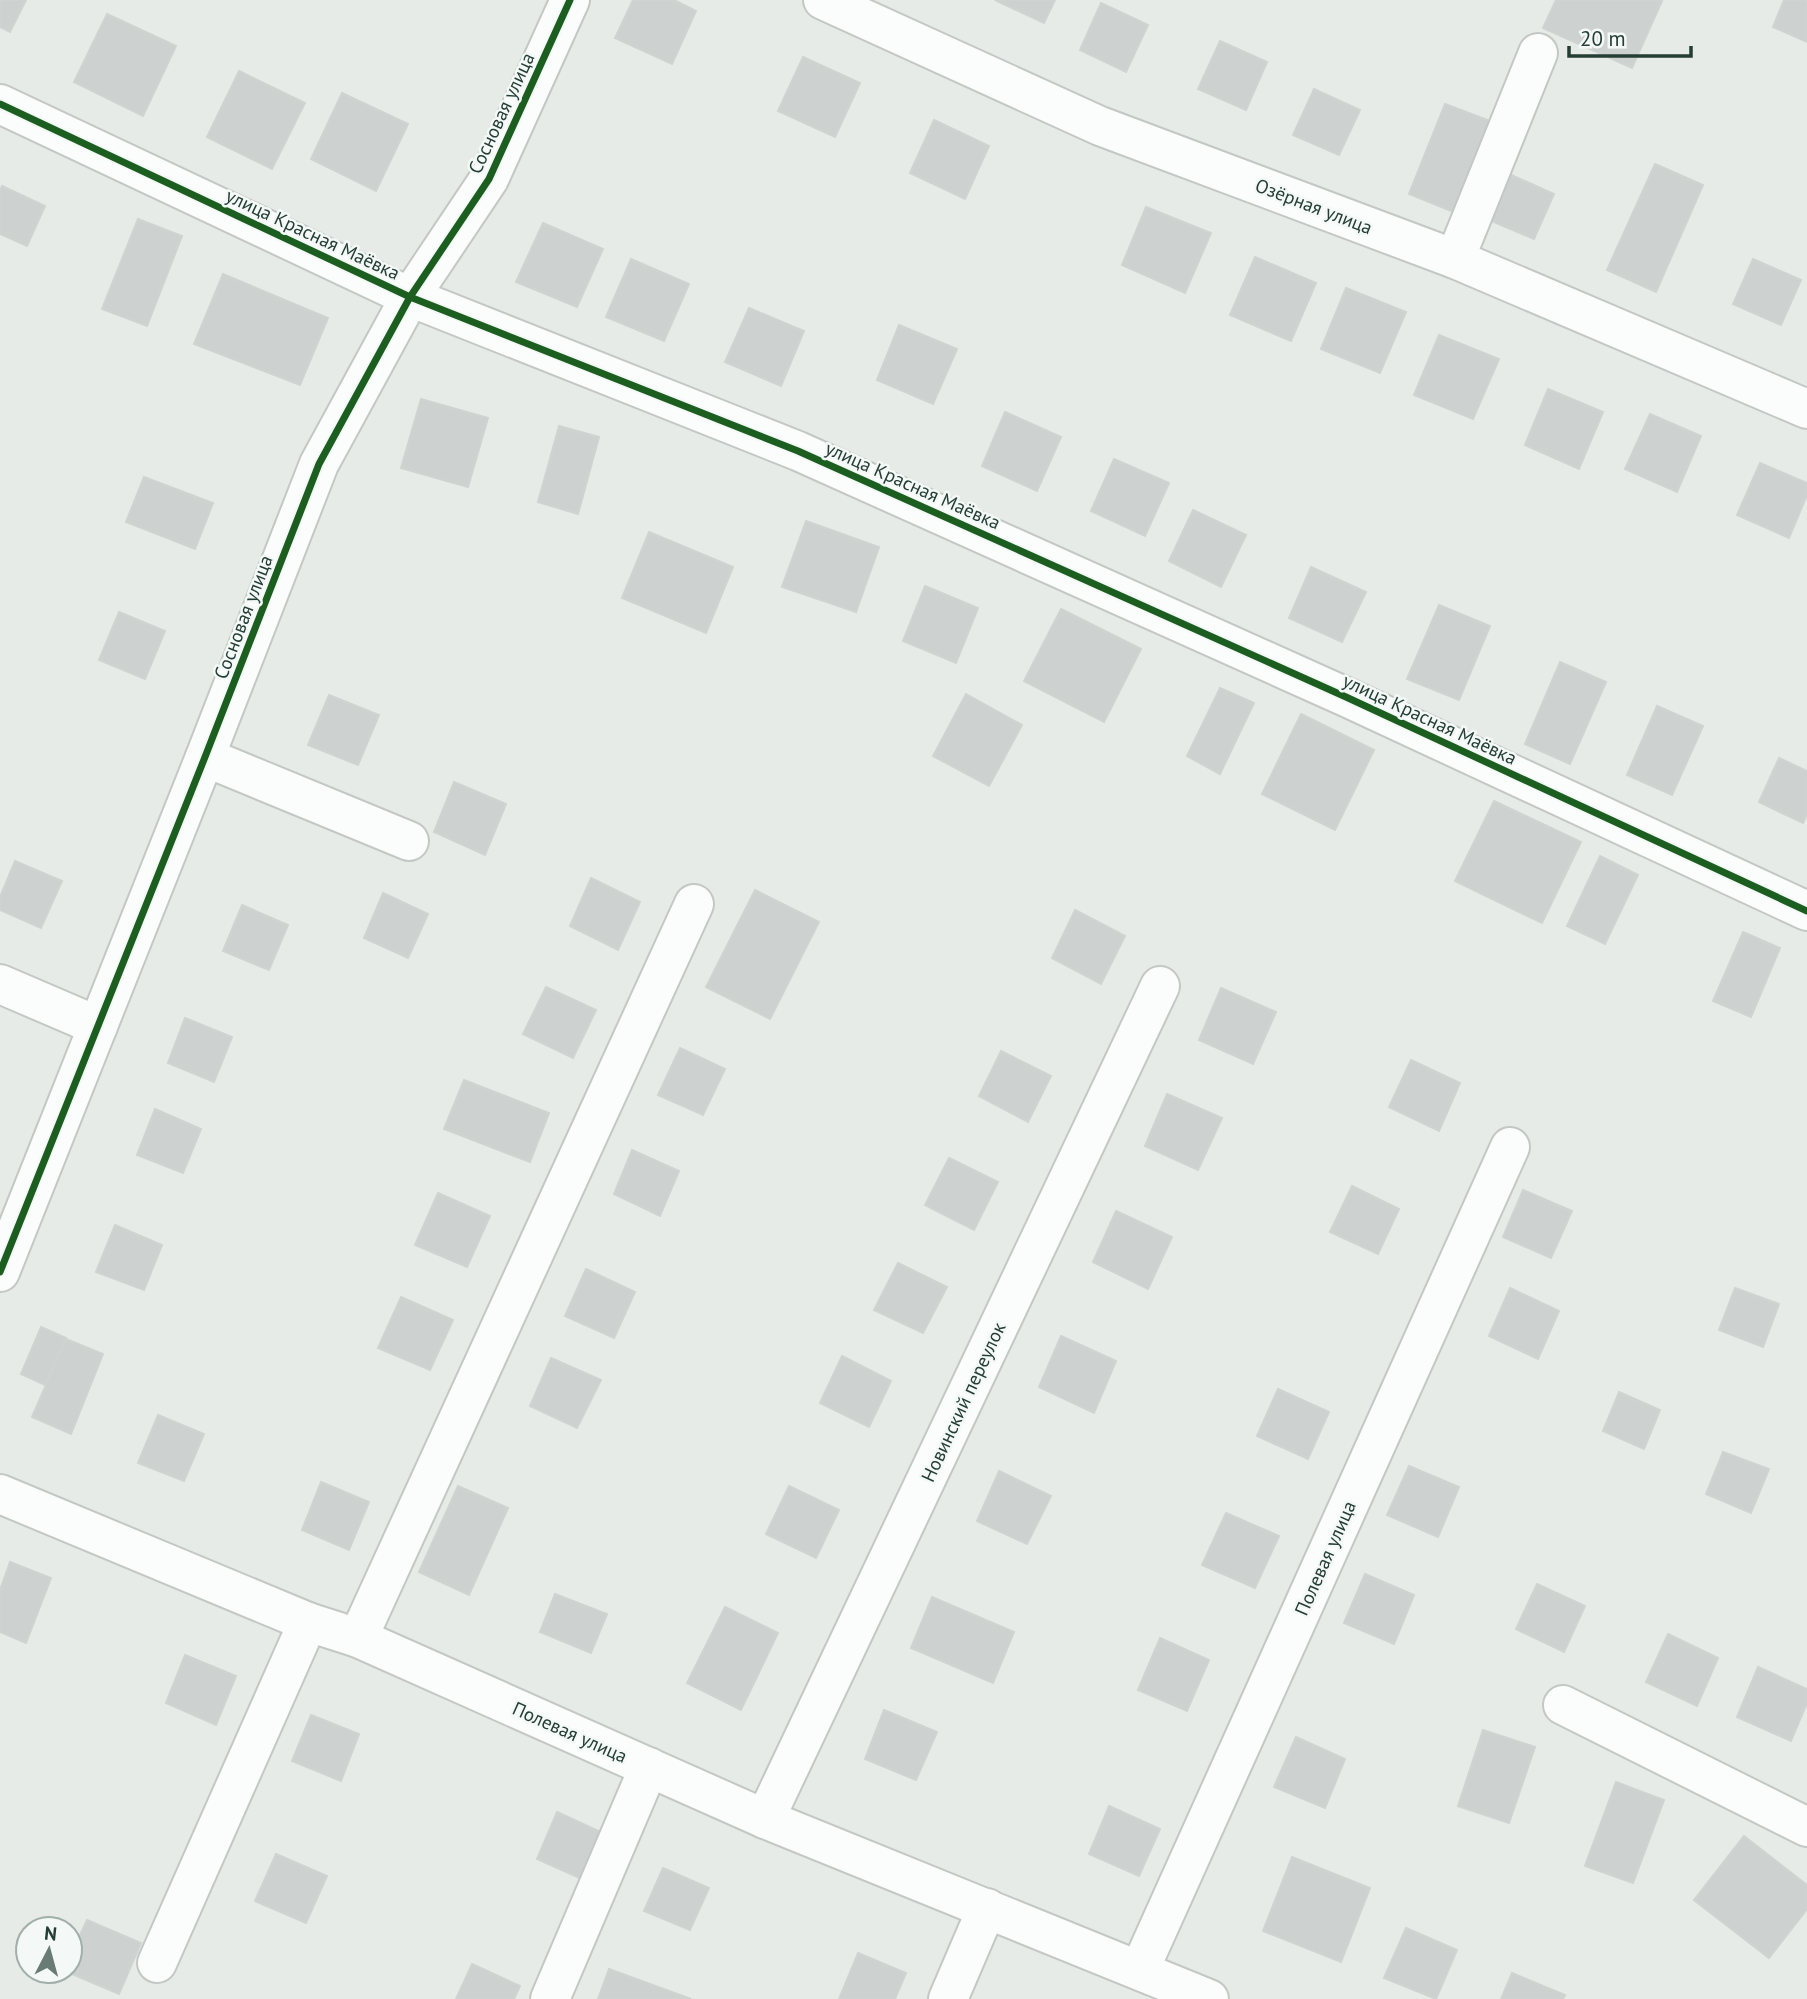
<svg xmlns="http://www.w3.org/2000/svg" width="1807" height="1999" font-family="'PT Sans',sans-serif">
<style>
.building{fill:#cdd2d0;stroke:#ced4d1;stroke-width:2}
.lines{fill:none;stroke-linecap:round;stroke-linejoin:round}
.minor-casing{stroke:#c3c8c5;stroke-width:42}
.minor{stroke:#fbfcfc;stroke-width:38}
.cycleway-casing{stroke:#f4f9f7;stroke-width:11}
.cycleway{stroke:#1b5e20;stroke-width:7}
.labels{text-anchor:middle;stroke-width:5;stroke-linejoin:round;paint-order:stroke}
.street-label{font-size:19px;fill:#243e36;stroke:#f4f9f7}
</style>
<rect width="100%" height="100%" fill="#e6ebe8"/>
<!-- building -->
<g class="building">
<polygon points="0,0 26,0 10,32 0,27"/>
<polygon points="633,0 674,0 696,11 672,64 615,38"/>
<polygon points="995,0 1055,0 1044,23"/>
<polygon points="1556,0 1660,0 1662,1 1632,68 1543,28"/>
<polygon points="1784,0 1807,0 1807,42 1773,27"/>
<polygon points="1101,3 1148,25 1126,72 1080,50"/>
<polygon points="107,14 176,46 143,116 74,82"/>
<polygon points="1220,41 1267,62 1246,110 1198,89"/>
<polygon points="803,57 860,83 835,137 778,111"/>
<polygon points="239,71 305,103 272,169 207,137"/>
<polygon points="1314,89 1360,110 1339,155 1293,135"/>
<polygon points="342,93 408,124 376,191 311,159"/>
<polygon points="1445,104 1493,122 1456,213 1409,194"/>
<polygon points="934,120 989,146 965,199 910,173"/>
<polygon points="1655,164 1703,185 1656,292 1607,270"/>
<polygon points="1509,174 1554,194 1534,239 1489,220"/>
<polygon points="2,186 45,206 27,246 0,234 0,191"/>
<polygon points="1146,207 1211,233 1185,293 1122,265"/>
<polygon points="138,219 182,236 147,326 102,309"/>
<polygon points="543,223 603,249 577,307 516,282"/>
<polygon points="1255,257 1316,283 1291,341 1230,315"/>
<polygon points="631,259 689,284 664,341 606,317"/>
<polygon points="1753,259 1801,280 1781,325 1733,304"/>
<polygon points="223,274 328,318 300,385 194,344"/>
<polygon points="1346,288 1406,312 1380,373 1321,349"/>
<polygon points="749,308 804,331 781,386 725,362"/>
<polygon points="899,325 957,349 933,404 877,380"/>
<polygon points="1439,335 1499,359 1473,419 1414,395"/>
<polygon points="1548,389 1603,412 1579,469 1525,445"/>
<polygon points="421,399 488,418 468,487 401,468"/>
<polygon points="1005,412 1061,437 1037,491 982,466"/>
<polygon points="1650,414 1701,436 1677,492 1625,469"/>
<polygon points="559,426 599,437 578,514 538,502"/>
<polygon points="1114,459 1169,483 1145,536 1091,511"/>
<polygon points="1760,463 1807,483 1807,495 1789,538 1737,515"/>
<polygon points="144,477 213,503 195,549 126,522"/>
<polygon points="1193,510 1246,535 1221,587 1169,561"/>
<polygon points="806,521 879,547 856,612 782,587"/>
<polygon points="649,532 733,567 706,633 622,598"/>
<polygon points="1311,567 1366,592 1342,642 1289,618"/>
<polygon points="925,586 978,608 956,663 903,641"/>
<polygon points="1439,605 1490,626 1459,700 1407,679"/>
<polygon points="1061,609 1141,649 1104,722 1024,681"/>
<polygon points="119,612 165,631 145,679 99,660"/>
<polygon points="1560,662 1606,682 1570,764 1525,744"/>
<polygon points="1220,688 1254,703 1220,774 1187,756"/>
<polygon points="966,694 1022,725 989,786 933,756"/>
<polygon points="329,695 379,715 358,765 308,745"/>
<polygon points="1657,706 1703,726 1672,795 1627,775"/>
<polygon points="1301,714 1374,750 1335,830 1262,794"/>
<polygon points="1779,758 1807,771 1807,814 1803,823 1759,802"/>
<polygon points="454,782 506,804 485,855 434,832"/>
<polygon points="1494,801 1581,842 1542,923 1455,881"/>
<polygon points="1600,856 1638,875 1605,944 1567,926"/>
<polygon points="15,861 62,881 41,928 0,910 0,897"/>
<polygon points="591,878 640,902 618,950 570,926"/>
<polygon points="755,890 819,922 770,1019 706,987"/>
<polygon points="383,893 428,914 408,958 364,938"/>
<polygon points="242,905 288,925 269,970 223,951"/>
<polygon points="1075,910 1125,936 1101,984 1052,958"/>
<polygon points="1743,932 1780,948 1751,1017 1713,1001"/>
<polygon points="546,987 596,1010 573,1058 523,1034"/>
<polygon points="1221,988 1276,1012 1253,1064 1199,1040"/>
<polygon points="185,1018 232,1037 214,1082 168,1063"/>
<polygon points="680,1048 725,1069 703,1115 658,1095"/>
<polygon points="1001,1051 1051,1076 1028,1122 979,1096"/>
<polygon points="1411,1060 1460,1083 1439,1131 1389,1107"/>
<polygon points="464,1080 549,1113 530,1162 444,1129"/>
<polygon points="1167,1094 1222,1118 1198,1170 1145,1146"/>
<polygon points="155,1109 201,1129 183,1173 137,1155"/>
<polygon points="632,1150 679,1171 660,1216 614,1194"/>
<polygon points="949,1158 998,1182 974,1230 925,1205"/>
<polygon points="1352,1186 1399,1209 1378,1254 1330,1232"/>
<polygon points="1523,1190 1572,1211 1551,1258 1503,1237"/>
<polygon points="438,1193 490,1216 467,1267 415,1245"/>
<polygon points="1116,1211 1172,1237 1148,1289 1093,1262"/>
<polygon points="115,1225 162,1245 144,1290 96,1272"/>
<polygon points="898,1263 947,1287 923,1333 874,1310"/>
<polygon points="586,1269 635,1292 614,1338 565,1316"/>
<polygon points="1510,1288 1559,1311 1538,1359 1489,1336"/>
<polygon points="1735,1288 1779,1304 1763,1347 1719,1330"/>
<polygon points="401,1297 453,1320 430,1370 378,1348"/>
<polygon points="41,1327 66,1338 45,1385 21,1374"/>
<polygon points="1061,1336 1116,1361 1094,1413 1039,1387"/>
<polygon points="66,1339 103,1354 71,1434 32,1417"/>
<polygon points="842,1356 891,1381 869,1427 820,1403"/>
<polygon points="551,1358 601,1380 577,1428 530,1406"/>
<polygon points="1278,1389 1329,1412 1308,1459 1257,1436"/>
<polygon points="1619,1392 1660,1410 1644,1449 1603,1431"/>
<polygon points="158,1415 204,1434 184,1481 138,1463"/>
<polygon points="1723,1452 1769,1469 1751,1513 1706,1494"/>
<polygon points="1409,1466 1459,1487 1438,1537 1387,1515"/>
<polygon points="999,1471 1051,1496 1027,1544 977,1521"/>
<polygon points="321,1482 369,1502 349,1550 302,1530"/>
<polygon points="458,1486 508,1508 469,1595 419,1572"/>
<polygon points="789,1486 839,1510 816,1558 766,1534"/>
<polygon points="1226,1513 1279,1536 1255,1588 1202,1565"/>
<polygon points="10,1562 51,1578 26,1643 0,1632 0,1590"/>
<polygon points="1365,1574 1414,1595 1394,1644 1344,1623"/>
<polygon points="1537,1584 1585,1606 1564,1652 1516,1629"/>
<polygon points="555,1594 607,1614 591,1653 540,1632"/>
<polygon points="932,1597 1014,1632 993,1683 911,1648"/>
<polygon points="725,1607 778,1633 741,1710 687,1683"/>
<polygon points="1668,1634 1718,1658 1697,1706 1646,1682"/>
<polygon points="1160,1638 1209,1660 1187,1711 1138,1690"/>
<polygon points="185,1655 236,1676 216,1725 166,1703"/>
<polygon points="1758,1667 1807,1689 1807,1703 1791,1741 1737,1717"/>
<polygon points="884,1710 937,1732 916,1780 865,1759"/>
<polygon points="311,1715 359,1734 341,1781 292,1761"/>
<polygon points="1483,1730 1535,1747 1509,1823 1458,1806"/>
<polygon points="1296,1737 1345,1759 1325,1808 1274,1787"/>
<polygon points="1616,1782 1664,1800 1633,1883 1585,1866"/>
<polygon points="1109,1806 1160,1829 1139,1876 1089,1854"/>
<polygon points="557,1812 605,1834 584,1880 537,1859"/>
<polygon points="1744,1836 1807,1885 1807,1909 1769,1958 1694,1900"/>
<polygon points="276,1854 327,1876 306,1923 255,1901"/>
<polygon points="1292,1857 1370,1888 1341,1962 1263,1931"/>
<polygon points="663,1868 709,1888 690,1930 644,1911"/>
<polygon points="87,1920 141,1943 119,1994 65,1971 70,1971 70,1957"/>
<polygon points="1406,1928 1457,1950 1436,1999 1384,1978"/>
<polygon points="858,1953 906,1973 895,1999 839,1999"/>
<polygon points="472,1964 520,1986 514,1999 456,1999"/>
<polygon points="609,1969 691,1999 598,1999"/>
<polygon points="1512,1973 1565,1995 1563,1999 1501,1999"/>
</g>
<g class="lines">
<defs>
<g id="minor">
<polyline points="823,0 1100,126 1455,259 1807,409"/>
<polyline points="0,104 410,297 798,451 1346,697 1807,911"/>
<polyline points="1455,259 1538,53"/>
<polyline points="205,757 409,841"/>
<polyline points="0,984 98,1026"/>
<polyline points="0,1272 205,757 319,464 410,297 489,179 570,0"/>
<polyline points="0,1494 308,1622 358,1638 765,1819 1209,1999"/>
<polyline points="358,1638 694,904"/>
<polyline points="1563,1705 1807,1827"/>
<polyline points="765,1819 1160,986"/>
<polyline points="157,1963 308,1622"/>
<polyline points="1140,1969 1510,1147"/>
<polyline points="550,1999 649,1767"/>
<polyline points="948,1999 987,1908"/>
</g>
</defs>
<!-- minor casing -->
<use href="#minor" class="minor-casing"/>
<!-- minor -->
<use href="#minor" class="minor"/>
<defs>
<g id="cycleway">
<polyline points="0,104 410,297 798,451 1346,697 1807,911"/>
<polyline points="0,1272 205,757 319,464 410,297 489,179 570,0"/>
</g>
</defs>
<!-- cycleway casing -->
<use href="#cycleway" class="cycleway-casing"/>
<!-- cycleway -->
<use href="#cycleway" class="cycleway"/>
</g>
<g class="labels">
<!-- street labels -->
<g class="street-label">
<text transform="translate(501 113) rotate(-65)" y="7">Сосновая улица</text>
<text transform="translate(1314 206) rotate(21)" y="7">Озёрная улица</text>
<text transform="translate(313 234) rotate(25)" y="7">улица Красная Маёвка</text>
<text transform="translate(913 485) rotate(24)" y="7">улица Красная Маёвка</text>
<text transform="translate(243 617) rotate(-69)" y="7">Сосновая улица</text>
<text transform="translate(1430 719) rotate(25)" y="7">улица Красная Маёвка</text>
<text transform="translate(963 1402) rotate(-65)" y="7">Новинский переулок</text>
<text transform="translate(1325 1558) rotate(-66)" y="7">Полевая улица</text>
<text transform="translate(570 1732) rotate(24)" y="7">Полевая улица</text>
</g>
</g>
<!-- north arrow -->
<g transform="translate(49 1950) rotate(6)"><circle r="33" fill="#f4f9f7" stroke="#a1aeaa" stroke-width="2"/>
<path d="M0-5L12 26L0 18L-12 26Z" fill="#687b74"/>
<text y="-10" font-size="19" font-weight="bold" text-anchor="middle" fill="#243e36">N</text>
</g>
<!-- scale -->
<path d="M1569 46v10h122v-10" fill="none" stroke="#243e36" stroke-width="3.5"/>
<text x="1580" y="46" font-size="21" fill="#243e36" stroke="#f4f9f7" stroke-width="5" paint-order="stroke">20 m</text>
</svg>
